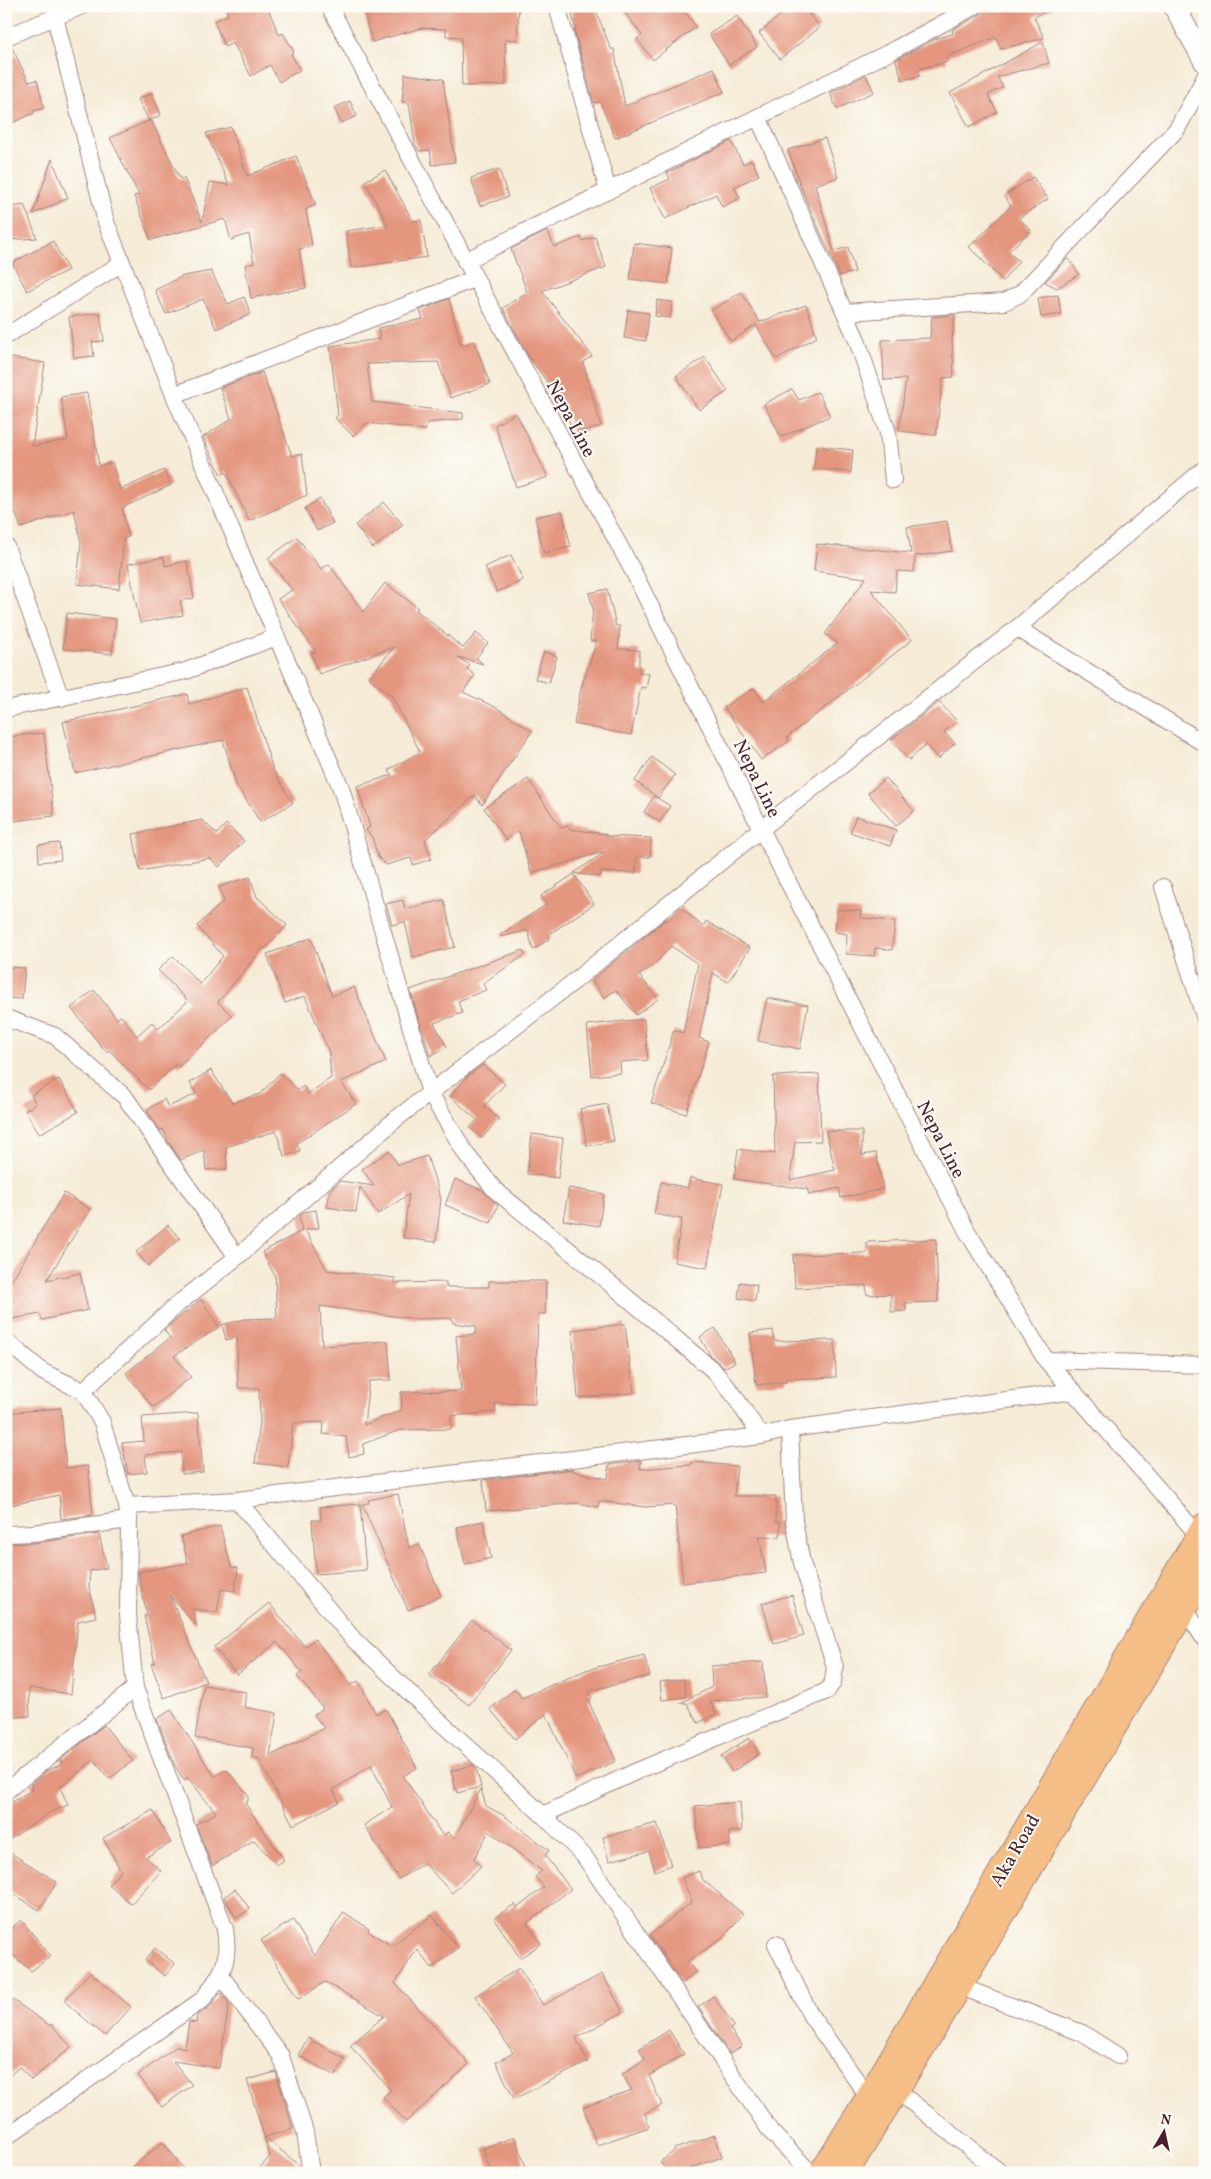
<svg xmlns="http://www.w3.org/2000/svg" width="1211" height="2179" font-family="Vollkorn,serif">
<style>
.building{fill:#e4967f;fill-rule:evenodd}
.lines{fill:none;stroke-linecap:round;stroke-linejoin:round}
.minor-casing{stroke:#a08580;stroke-width:18}
.tertiary-casing{stroke:#a08580;stroke-width:23}
.primary-casing{stroke:#a08580;stroke-width:28}
.minor{stroke:#fff;stroke-width:16}
.tertiary{stroke:#fff;stroke-width:21}
.primary{stroke:#f6be87;stroke-width:26}
.labels{text-anchor:middle;stroke-width:4;stroke-linejoin:round;paint-order:stroke}
.street-label{font-size:19px;fill:#4a1f2b;stroke:#fdfcf7}
</style>
<rect width="100%" height="100%" fill="#fdfcf7"/>
<filter id="ink" filterUnits="userSpaceOnUse"><feTurbulence type="fractalNoise" baseFrequency=".02" numOctaves="2"/><feDisplacementMap in="SourceGraphic" scale="10" xChannelSelector="R" yChannelSelector="G"/><feConvolveMatrix kernelMatrix="1 2 1 2 8 2 1 2 1" color-interpolation-filters="sRGB"/></filter>
<filter id="wash" filterUnits="userSpaceOnUse"><feTurbulence type="fractalNoise" baseFrequency=".0096" numOctaves="4" result="noise"/><feDisplacementMap in="SourceGraphic" scale="20" xChannelSelector="R" yChannelSelector="G"/><feGaussianBlur stdDeviation="1.12" result="paint"/><feColorMatrix in="noise" values="0 0 0 0 0 0 0 0 0 0 0 0 0 0 0 0 0 1.4 0 .05"/><feComposite in="paint" operator="in"/></filter>
<g filter="url(#wash)">
<rect width="100%" height="100%" fill="#f5ebd6"/>
<g id="blocks">
<!-- building -->
<g class="building">
<polygon points="225,6 267,6 279,35 283,33 294,52 291,54 300,70 279,82 270,65 251,76 233,43 225,47 214,21 228,15"/>
<polygon points="362,6 519,6 517,40 505,39 506,85 462,86 461,37 446,36 446,29 421,28 372,42"/>
<polygon points="570,6 594,6 611,49 614,49 625,106 714,68 724,92 615,138 600,102 594,103 574,30 576,30"/>
<polygon points="620,6 681,6 696,27 653,60 637,39 642,35"/>
<polygon points="792,6 802,6 820,27 780,59 759,33"/>
<polygon points="985,6 1058,6 1034,17 1044,38 1001,49 996,37 946,57 947,62 918,69 920,76 902,80 896,60 937,38 953,34 952,30 980,15"/>
<polygon points="737,16 757,47 729,65 709,34"/>
<polygon points="1043,42 1049,63 997,77 1003,87 988,95 997,112 969,127 950,93"/>
<polygon points="11,46 29,82 37,80 44,108 33,111 34,113 6,126 6,47"/>
<polygon points="405,74 443,79 455,162 432,165 430,150 419,151 415,144 409,103 402,102"/>
<polygon points="866,75 874,92 837,109 830,93"/>
<polygon points="152,93 161,115 149,121 138,99"/>
<polygon points="350,101 357,116 341,123 334,108"/>
<polygon points="151,120 180,179 184,178 202,222 210,182 229,185 206,133 231,127 247,176 296,156 316,205 306,209 312,246 299,249 306,288 251,298 245,265 254,263 249,234 231,240 225,219 151,240 134,196 139,195 110,138"/>
<polygon points="825,138 838,177 815,185 834,251 848,247 855,272 840,276 804,195 788,150"/>
<polygon points="731,141 743,164 752,160 759,175 734,187 740,198 722,207 716,194 665,219 650,188 670,179 667,173"/>
<polygon points="52,159 68,198 33,214"/>
<polygon points="499,169 508,197 480,206 471,178"/>
<polygon points="385,170 413,221 421,220 427,257 351,268 346,231 388,225 365,181"/>
<polygon points="1033,177 1048,199 1019,218 1031,230 1008,252 1019,261 1003,281 969,247 1011,206 1004,196"/>
<polygon points="24,205 37,238 6,240 6,208"/>
<polygon points="548,231 554,247 581,237 582,241 595,237 606,267 542,291 592,356 583,362 601,426 573,434 564,403 560,405 558,397 529,357 503,308 527,292 511,249"/>
<polygon points="53,241 68,270 27,291 12,263"/>
<polygon points="634,243 672,248 668,284 630,279"/>
<polygon points="1068,258 1079,274 1057,288 1045,282"/>
<polygon points="211,271 228,304 244,297 251,314 216,329 203,299 166,314 155,290 183,276"/>
<polygon points="741,292 760,322 806,305 817,337 776,359 756,325 731,341 711,311"/>
<polygon points="1058,295 1061,314 1041,317 1038,298"/>
<polygon points="449,299 461,345 474,341 490,384 451,398 438,362 367,364 372,402 463,413 463,419 427,423 426,430 367,423 353,436 335,418 338,415 330,346 380,339 378,328 423,319 420,310"/>
<polygon points="657,300 672,302 670,318 655,316"/>
<polygon points="628,310 649,313 646,341 624,338"/>
<polygon points="100,313 104,341 92,342 94,356 74,358 69,317"/>
<polygon points="955,315 952,340 954,377 943,378 936,435 899,431 906,379 884,380 882,340 930,338 932,317"/>
<polygon points="6,357 45,363 32,446 68,440 61,397 87,393 99,466 112,462 120,490 164,470 171,485 122,508 129,537 124,538 119,589 77,584 81,542 74,510 21,528 10,498 6,500"/>
<polygon points="705,357 728,391 699,410 676,376"/>
<polygon points="262,372 292,456 302,454 307,495 249,521 226,472 221,475 203,437 231,419 220,388"/>
<polygon points="792,389 799,400 818,392 830,416 781,437 764,404"/>
<polygon points="516,413 548,477 516,487 495,425"/>
<polygon points="816,446 853,450 851,472 814,469"/>
<polygon points="320,499 333,523 317,531 305,508"/>
<polygon points="384,502 403,525 373,548 355,525"/>
<polygon points="562,511 571,547 544,553 535,517"/>
<polygon points="947,521 952,551 915,556 914,572 897,571 895,592 871,590 912,640 787,737 789,741 761,760 724,707 754,688 763,702 838,643 825,634 866,578 814,571 817,544 911,553 907,527"/>
<polygon points="297,537 321,569 329,564 363,612 385,583 418,608 416,610 463,648 476,633 488,643 476,658 483,664 458,657 470,665 467,669 475,675 463,692 497,708 532,731 482,805 475,795 425,840 431,859 413,865 411,858 386,865 378,857 372,837 366,830 370,827 357,786 392,775 388,770 420,752 392,696 369,678 394,647 319,674 311,653 316,652 278,599 292,590 268,558"/>
<polygon points="511,555 523,580 497,592 485,567"/>
<polygon points="164,557 165,566 187,561 194,598 180,601 183,615 140,623 128,564"/>
<polygon points="607,589 616,626 620,626 618,649 639,650 639,672 649,674 646,688 641,687 631,735 574,724 581,688 597,641 590,641 593,609 589,593"/>
<polygon points="67,613 116,619 112,654 63,649"/>
<polygon points="544,652 557,656 549,683 535,679"/>
<polygon points="247,687 273,770 293,803 260,822 236,784 223,740 75,773 63,722 187,694 189,704"/>
<polygon points="939,702 957,721 944,732 955,743 938,759 926,745 909,760 891,740"/>
<polygon points="44,733 54,816 6,822 6,737"/>
<polygon points="652,757 675,775 658,798 635,781"/>
<polygon points="886,778 914,811 896,826 868,793"/>
<polygon points="528,779 561,828 569,826 570,829 606,834 606,836 651,838 650,857 636,857 636,873 601,872 600,877 574,873 606,851 531,873 519,831 506,840 484,808"/>
<polygon points="654,796 670,806 660,822 644,812"/>
<polygon points="856,816 896,830 890,846 850,832"/>
<polygon points="202,820 217,834 226,824 244,841 219,867 210,858 140,871 133,834"/>
<polygon points="59,843 61,860 39,862 38,845"/>
<polygon points="574,874 594,904 548,935 550,938 533,950 528,930 501,937 500,935 547,904 541,896"/>
<polygon points="250,877 257,897 287,925 265,949 264,947 218,1002 232,1016 179,1067 177,1063 149,1090 109,1050 106,1052 71,1008 94,990 117,1019 121,1016 137,1036 152,1022 158,1029 188,1001 158,970 173,956 200,984 223,956 197,926 224,901 219,887"/>
<polygon points="403,900 405,909 444,900 455,947 413,957 405,922 392,925 386,904"/>
<polygon points="681,907 703,927 706,921 750,948 728,982 713,973 699,1038 709,1042 686,1114 651,1103 674,1030 683,1033 698,964 671,946 653,966 639,975 658,999 636,1015 616,990 604,998 592,980 665,920 667,921"/>
<polygon points="837,909 861,911 860,918 895,921 892,950 875,948 874,956 846,954 847,934 835,932"/>
<polygon points="311,938 332,996 354,987 386,1062 341,1082 356,1104 297,1143 300,1151 284,1156 276,1131 226,1147 227,1169 206,1170 204,1150 181,1160 169,1143 163,1129 160,1130 147,1110 164,1099 168,1107 196,1094 190,1083 211,1070 232,1103 260,1094 280,1073 298,1090 303,1086 308,1094 331,1078 329,1052 305,996 285,1003 267,954"/>
<polygon points="523,950 525,955 483,983 486,990 458,1001 462,1013 434,1023 447,1047 430,1056 410,990"/>
<polygon points="6,967 25,968 22,999 6,998"/>
<polygon points="767,998 808,1005 800,1049 758,1041"/>
<polygon points="644,1019 648,1060 620,1062 621,1073 592,1076 587,1025"/>
<polygon points="483,1065 505,1084 484,1106 499,1119 482,1138 470,1128 477,1120 450,1096 468,1076"/>
<polygon points="819,1074 821,1141 795,1142 790,1180 835,1170 826,1131 862,1131 862,1155 876,1153 883,1189 841,1198 839,1188 809,1195 807,1189 734,1179 738,1149 775,1154 773,1076"/>
<polygon points="59,1079 78,1112 39,1134 25,1110 36,1104 31,1095"/>
<polygon points="607,1104 614,1141 587,1146 580,1109"/>
<polygon points="532,1134 563,1138 558,1178 527,1174"/>
<polygon points="389,1151 398,1165 427,1156 441,1199 436,1242 403,1238 409,1194 378,1214 360,1187 356,1212 327,1207 330,1190 340,1181 374,1186 362,1169"/>
<polygon points="690,1178 723,1184 707,1268 674,1262 682,1219 654,1214 661,1182 688,1188"/>
<polygon points="455,1179 482,1190 498,1205 491,1223 445,1205"/>
<polygon points="569,1188 604,1194 599,1226 563,1220"/>
<polygon points="64,1193 90,1209 47,1280 80,1273 88,1310 42,1320 40,1314 6,1320 6,1290"/>
<path d="M316,1210L319,1228L305,1230L327,1270L395,1278V1283L446,1282V1287H489V1281H546L545,1314H538L535,1404L495,1403L496,1412L451,1416V1429L400,1430L363,1444L364,1454L349,1457L346,1437L323,1434L324,1422L293,1423L288,1467L255,1463L260,1422L259,1388H238L237,1337L226,1340L222,1325L245,1319L277,1318L275,1276L262,1252L302,1231L299,1217L304,1212ZM320,1306L416,1319L452,1318L453,1323L476,1326V1334L456,1336L461,1391L401,1392L402,1410L364,1425L369,1381L391,1380L388,1341L322,1346Z"/>
<polygon points="168,1225 180,1239 148,1266 136,1252"/>
<polygon points="936,1239 938,1302 905,1303 906,1311 891,1312 891,1294 867,1295 866,1285 795,1288 793,1255 867,1253 867,1242"/>
<polygon points="740,1282 757,1285 755,1301 738,1298"/>
<polygon points="201,1299 219,1327 174,1356 191,1377 153,1407 126,1373 170,1338 164,1330"/>
<polygon points="625,1324 634,1393 578,1398 572,1330"/>
<polygon points="715,1328 735,1362 724,1368 710,1355 700,1337"/>
<polygon points="773,1330 774,1341 835,1340 836,1377 786,1379 786,1382 756,1385 750,1333"/>
<polygon points="61,1408 66,1468 88,1466 93,1515 61,1519 59,1495 6,1506 6,1413"/>
<polygon points="198,1413 203,1472 182,1474 181,1452 145,1455 147,1472 128,1474 122,1443 144,1441 142,1417"/>
<polygon points="641,1461 640,1469 691,1465 692,1462 737,1466 734,1496 776,1496 776,1522 780,1522 780,1537 759,1536 766,1573 683,1583 675,1505 645,1507 599,1501 598,1507 578,1503 486,1511 483,1480 573,1469 573,1471 608,1479 609,1465"/>
<polygon points="398,1494 409,1548 419,1544 441,1596 408,1610 362,1504 369,1503 368,1500"/>
<polygon points="360,1504 366,1570 316,1574 312,1520 321,1520 320,1507"/>
<polygon points="483,1521 491,1558 465,1564 457,1527"/>
<polygon points="220,1526 231,1567 238,1568 235,1591 221,1589 217,1612 193,1609 196,1626 170,1595 206,1682 164,1698 151,1664 155,1663 144,1616 147,1615 138,1572 188,1563 181,1536"/>
<polygon points="99,1534 107,1568 90,1571 89,1586 96,1617 78,1621 71,1694 29,1688 30,1716 6,1718 6,1544 34,1543"/>
<polygon points="792,1595 804,1636 774,1644 762,1603"/>
<polygon points="269,1603 305,1647 315,1639 351,1685 358,1681 376,1714 386,1709 417,1768 403,1776 443,1836 448,1832 454,1838 481,1789 486,1806 503,1815 549,1850 545,1856 571,1889 527,1923 541,1944 520,1958 494,1918 515,1904 517,1908 544,1887 535,1877 542,1871 489,1831 474,1859 481,1866 452,1893 424,1863 399,1879 364,1825 392,1807 371,1765 333,1790 339,1802 293,1825 259,1759 252,1757 253,1748 195,1738 204,1685 246,1692 244,1707 277,1713 270,1756 324,1728 314,1715 323,1708 297,1676 302,1672 277,1642 237,1675 214,1647"/>
<polygon points="472,1620 511,1650 469,1705 429,1675"/>
<polygon points="644,1655 650,1676 589,1691 592,1698 588,1700 616,1761 576,1779 546,1714 515,1739 490,1709 515,1689 522,1698 586,1670"/>
<polygon points="763,1662 766,1697 710,1701 716,1714 698,1723 687,1703 680,1703 712,1687 711,1666"/>
<polygon points="684,1679 686,1697 662,1700 660,1682"/>
<polygon points="171,1710 215,1777 223,1771 228,1771 248,1795 248,1801 245,1803 284,1860 277,1865 254,1840 212,1866 196,1824 216,1813 188,1778 184,1780 175,1766 157,1719"/>
<polygon points="104,1725 133,1761 109,1779 94,1760 60,1787 68,1805 49,1813 6,1842 6,1806 33,1789 31,1784 48,1770 63,1764 60,1760"/>
<polygon points="749,1738 759,1754 732,1772 721,1756"/>
<polygon points="473,1765 476,1768 481,1787 457,1793 451,1771"/>
<polygon points="740,1802 742,1831 729,1832 730,1845 699,1848 695,1806"/>
<polygon points="153,1810 171,1843 146,1857 161,1871 131,1904 109,1884 121,1871 103,1838"/>
<polygon points="657,1823 671,1865 655,1871 649,1851 609,1861 603,1837"/>
<polygon points="6,1850 57,1882 39,1910 6,1889"/>
<polygon points="699,1871 703,1880 743,1914 722,1939 687,1961 696,1972 682,1983 650,1935 692,1902 682,1878"/>
<polygon points="235,1889 250,1909 236,1918 224,1897"/>
<polygon points="344,1912 369,1929 368,1931 392,1946 432,1915 458,1948 432,1968 417,1949 395,1983 469,2064 406,2122 383,2097 391,2090 350,2046 384,2016 325,1982 298,1999 261,1940 293,1920 315,1956"/>
<polygon points="21,1920 51,1956 31,1971 6,1949 6,1932"/>
<polygon points="155,1948 175,1964 165,1976 145,1960"/>
<polygon points="519,1968 543,2005 602,1974 623,2012 576,2038 588,2062 514,2099 496,2062 513,2053 475,1996"/>
<polygon points="90,1972 131,2007 105,2036 64,2001"/>
<polygon points="220,1993 229,2003 219,2068 173,2061 192,2085 162,2107 138,2075 177,2046 185,2048 189,2022 196,2023 197,2016 210,2006"/>
<polygon points="6,1995 50,2026 51,2024 71,2047 31,2080 19,2067 6,2079"/>
<polygon points="713,1996 734,2026 730,2029 742,2046 730,2054 698,2007"/>
<polygon points="669,2030 684,2054 649,2076 662,2105 645,2113 649,2127 597,2145 583,2107 632,2090 622,2074 645,2059 639,2049"/>
<polygon points="308,2038 345,2059 335,2076 298,2055"/>
<polygon points="276,2072 293,2129 265,2137 300,2166 301,2173 256,2173 270,2156 247,2080"/>
<polygon points="715,2135 722,2157 677,2173 668,2173 660,2162 674,2151 674,2149"/>
<polygon points="515,2137 528,2173 491,2173 483,2148"/>
<polygon points="163,2142 187,2173 125,2173"/>
</g>
</g>
</g>
<g filter="url(#ink)">
<use href="#blocks" fill-opacity="0" stroke="#a08580" stroke-width="1"/>
<g class="lines">
<defs>
<g id="minor">
<polyline points="329,6 634,573 761,829 967,1231 1046,1360 1199,1536"/>
<polyline points="557,6 608,191"/>
<polyline points="55,17 106,222 174,395 341,788 430,1093 466,1154 495,1190 618,1290 714,1371 733,1394 761,1436"/>
<polyline points="6,37 82,6"/>
<polyline points="758,117 857,340 888,433 893,480"/>
<polyline points="465,261 888,53 975,6"/>
<polyline points="845,312 1004,302 1020,294 1177,129 1205,77"/>
<polyline points="6,336 122,263"/>
<polyline points="174,395 474,279"/>
<polyline points="6,546 61,698"/>
<polyline points="1017,628 1205,744"/>
<polyline points="6,709 186,671 276,637"/>
<polyline points="1163,887 1205,1019"/>
<polyline points="6,1018 55,1036 125,1097 237,1257"/>
<polyline points="6,1341 43,1372 83,1391 102,1422 127,1506 237,1500 761,1436 790,1429 1074,1391"/>
<polyline points="1046,1360 1205,1365"/>
<polyline points="83,1391 179,1303 237,1257 396,1119 572,983 761,829 1017,628 1205,468"/>
<polyline points="237,1500 354,1640 438,1720 543,1815 584,1856 771,2132 811,2173"/>
<polyline points="6,1534 33,1533 129,1520"/>
<polyline points="1185,1609 1205,1640"/>
<polyline points="6,1791 135,1688"/>
<polyline points="543,1815 637,1771 827,1691 833,1682 835,1667 802,1563 794,1521 790,1429"/>
<polyline points="776,1944 811,2016 869,2098"/>
<polyline points="221,1976 281,2056 305,2132 311,2173"/>
<polyline points="959,1986 1082,2033 1118,2056"/>
<polyline points="895,2089 1001,2173"/>
<path d="M6,2137L202,2000C223,1973 230,1964 225,1929L135,1688L128,1615L129,1520L127,1506"/>
</g>
<polyline id="tertiary" points="1174,6 1205,62"/>
<g id="primary">
<polyline points="822,2173 869,2098 1205,1526"/>
<polyline points="845,2173 959,1986 1205,1573"/>
</g>
</defs>
<!-- minor casing -->
<use href="#minor" class="minor-casing"/>
<!-- tertiary casing -->
<use href="#tertiary" class="tertiary-casing"/>
<!-- primary casing -->
<use href="#primary" class="primary-casing"/>
<!-- minor -->
<use href="#minor" class="minor"/>
<!-- tertiary -->
<use href="#tertiary" class="tertiary"/>
<!-- primary -->
<use href="#primary" class="primary"/>
</g>
</g>
<g class="labels">
<!-- street labels -->
<g class="street-label">
<text transform="translate(572 418) rotate(62)" y="7">Nepa Line</text>
<text transform="translate(758 778) rotate(64)" y="7">Nepa Line</text>
<text transform="translate(942 1139) rotate(63)" y="7">Nepa Line</text>
<text transform="translate(1014 1850) rotate(-60)" y="7">Aka Road</text>
</g>
</g>
<!-- margin -->
<rect width="1211" height="2179" fill="none" stroke="#fdfcf7" stroke-width="25"/>
<!-- north arrow -->
<g transform="translate(1164 2132) rotate(9)" stroke="#fdfcf7" stroke-width="4" paint-order="stroke">
<path d="M0-4L9 19L0 12L-9 19Z" fill="#4a1f2b"/>
<text y="-8" font-size="14" font-weight="bold" text-anchor="middle" fill="#4a1f2b">N</text>
</g>
</svg>
